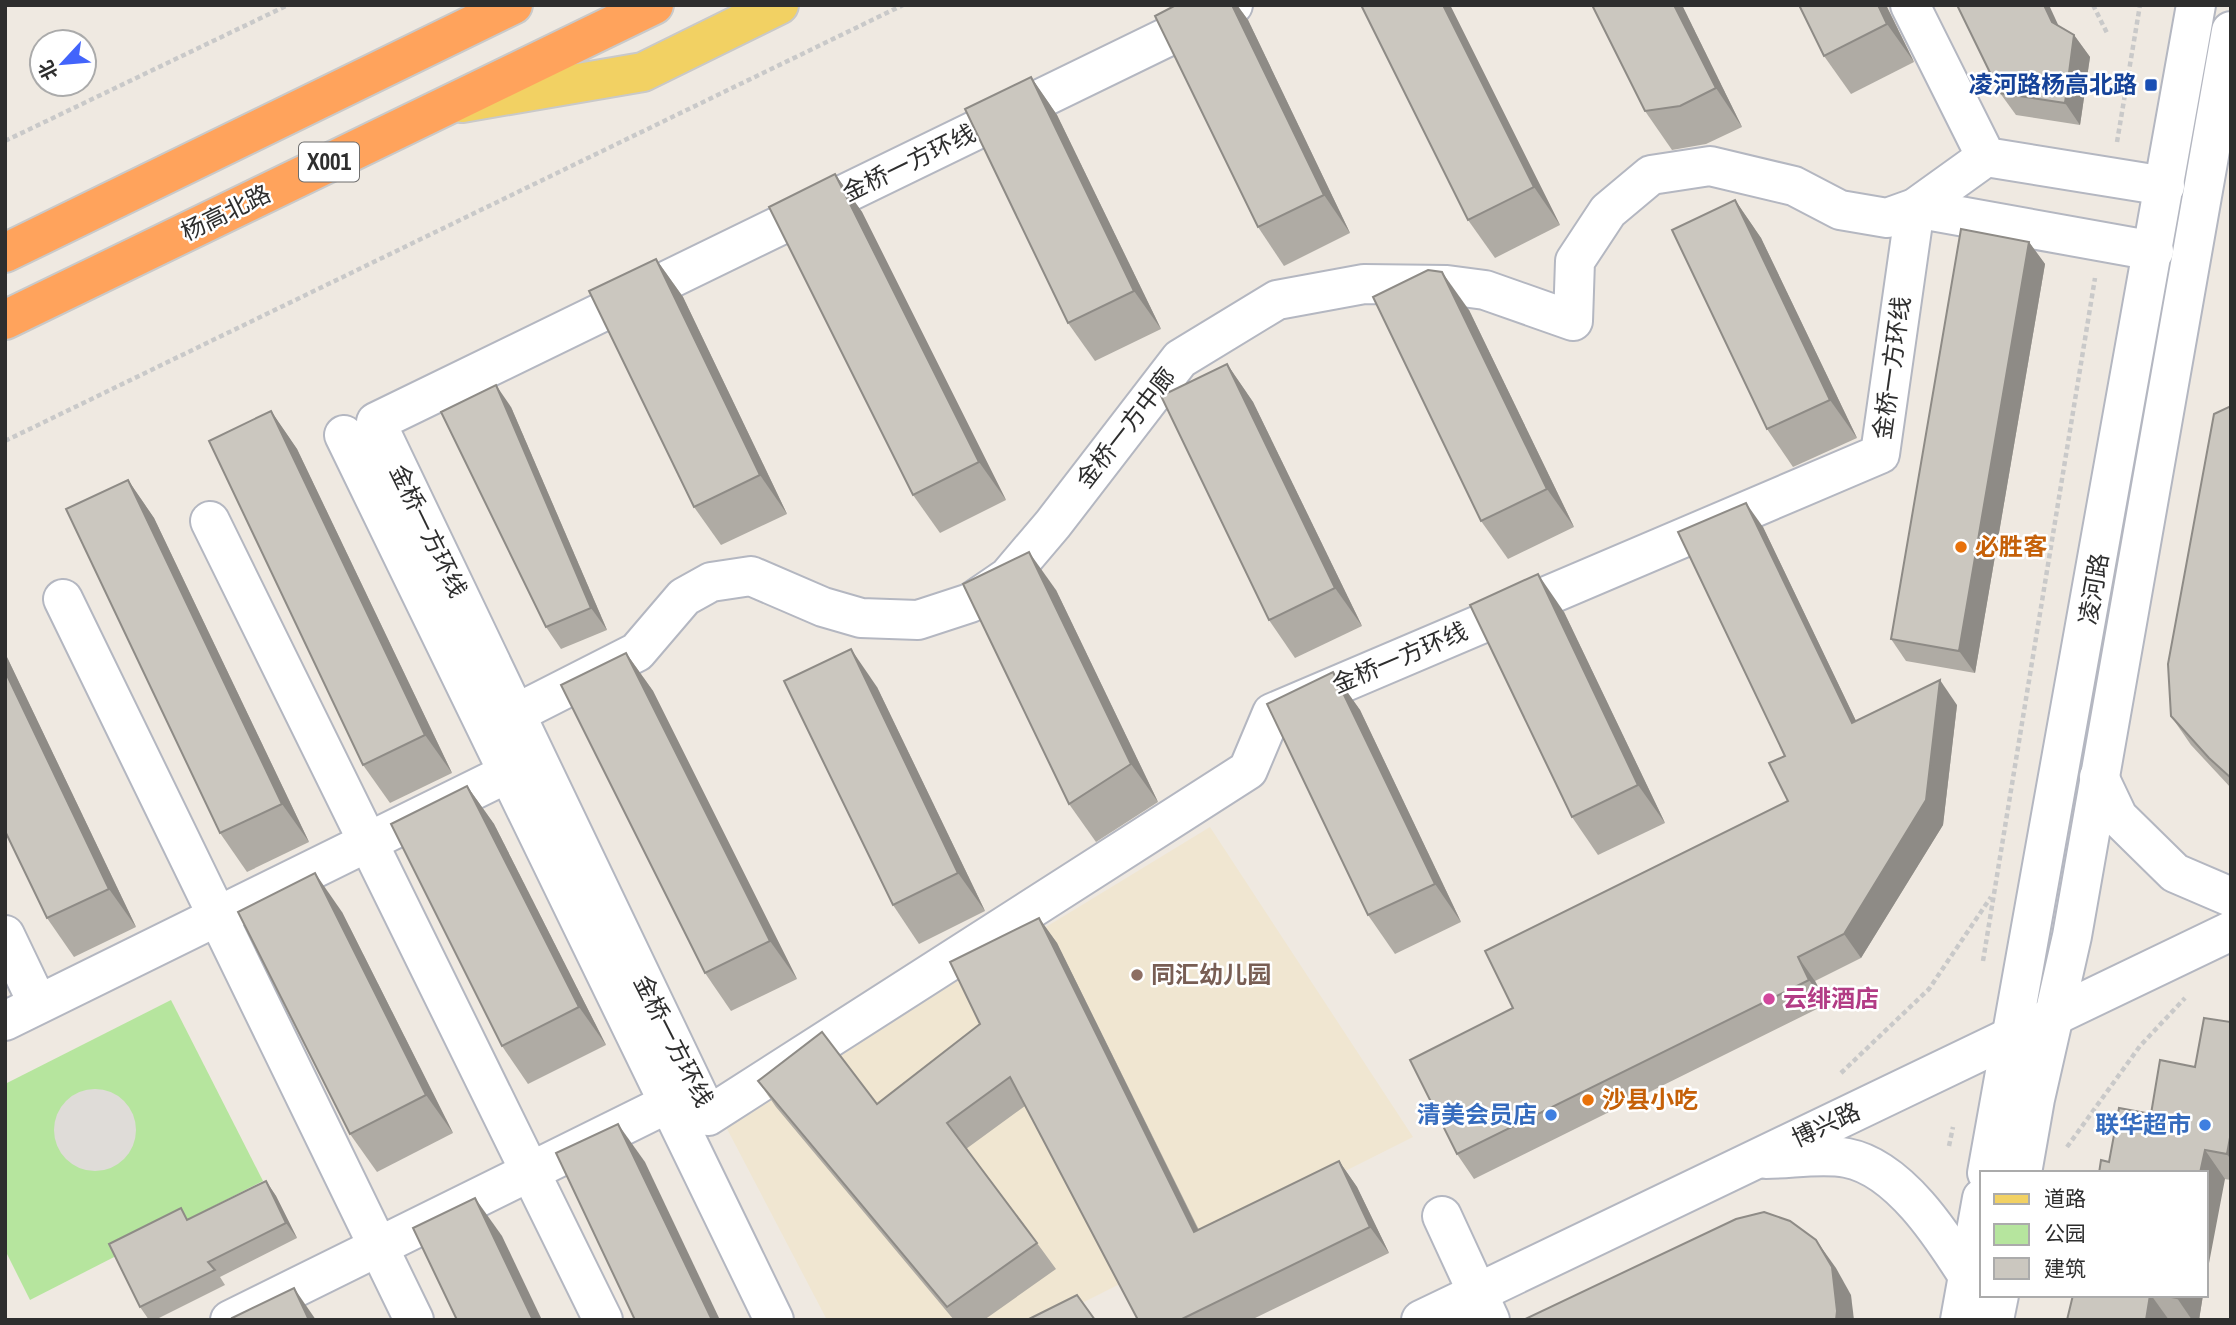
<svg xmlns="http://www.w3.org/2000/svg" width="2236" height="1325" font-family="'Archivo Narrow','Noto Sans SC',sans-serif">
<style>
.education{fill:#f0e6d1}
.green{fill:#b6e59e}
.plaza{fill:#dfdcd8}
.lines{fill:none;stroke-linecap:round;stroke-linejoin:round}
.minor-casing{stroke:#b4b7c1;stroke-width:42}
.major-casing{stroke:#c9c9c9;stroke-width:42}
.highway-casing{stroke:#c9c9c9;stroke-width:42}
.path{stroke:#c9c9c9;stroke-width:4.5;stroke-dasharray:5 3.5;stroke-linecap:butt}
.minor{stroke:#fff;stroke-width:38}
.major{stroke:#f2d163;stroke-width:38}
.highway{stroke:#ffa35c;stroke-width:38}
.wall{fill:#afaba4}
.shaded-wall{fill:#8e8b86}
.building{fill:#cbc7bf;stroke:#8e8b86;stroke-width:2}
.transit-dot{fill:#1a4fb4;stroke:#fff;stroke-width:2.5}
.food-dot{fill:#e8710a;stroke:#fff;stroke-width:2.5}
.education-dot{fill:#8d6e63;stroke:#fff;stroke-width:2.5}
.hotel-dot{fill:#d1479c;stroke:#fff;stroke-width:2.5}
.shop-dot{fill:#3f7fe0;stroke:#fff;stroke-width:2.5}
.labels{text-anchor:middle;stroke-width:5;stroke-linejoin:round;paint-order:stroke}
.shield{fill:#fff;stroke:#6d6d6d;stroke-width:2}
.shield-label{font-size:23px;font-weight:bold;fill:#2e2e2e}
.transit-label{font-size:24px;font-weight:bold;fill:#164399;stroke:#fff;text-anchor:end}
.street-label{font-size:24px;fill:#2e2e2e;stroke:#fff}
.food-label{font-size:24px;font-weight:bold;fill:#c56008;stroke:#fff;text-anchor:start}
.education-label{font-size:24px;font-weight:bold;fill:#785e54;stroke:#fff;text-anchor:start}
.hotel-label{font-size:24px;font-weight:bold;fill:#b23c85;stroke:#fff;text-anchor:start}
.shop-label{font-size:24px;font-weight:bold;fill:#366cbe;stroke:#fff;text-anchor:end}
</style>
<rect width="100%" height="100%" fill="#efe9e1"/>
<!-- education -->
<polygon class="education" points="1210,827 1413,1137 1048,1320 827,1320 724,1123"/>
<!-- green -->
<polygon class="green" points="171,1000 263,1181 30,1300 5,1250 5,1084"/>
<!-- plaza -->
<circle class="plaza" cx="95" cy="1130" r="41"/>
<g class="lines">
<defs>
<g id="minor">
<polyline points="1233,5 376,422 708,1116 1248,770 1272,713 1880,454 1915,208 2154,251"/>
<polyline points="1910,5 1986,157 2165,186"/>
<polyline points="344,435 774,1320"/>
<polyline points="210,521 603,1320"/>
<polyline points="63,599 414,1320"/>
<polyline points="515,714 637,652 684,597 711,582 751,576 823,607 861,618 918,620 970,603 1008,577 1053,524 1180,359 1277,300 1364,284 1447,285 1485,290 1573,321 1575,261 1608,211 1651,175 1710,166 1794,186 1840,210 1887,218 1915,208 1986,157"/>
<polyline points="2099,777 2118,817 2175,873 2231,897"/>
<polyline points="5,935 38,1004"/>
<polyline points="5,1021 508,773"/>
<path d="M1766,1159C1791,1159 1822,1153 1847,1158C1899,1168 1942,1235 1968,1276"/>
<polyline points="1987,1173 2196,5"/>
<polyline points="2022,1173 2035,1099 2072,936 2231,31"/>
<polyline points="1442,1216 1490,1320"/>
<polyline points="230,1320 669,1103"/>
<polyline points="1421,1320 2231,931"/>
<polyline points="1960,1320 1982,1198"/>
<polyline points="1994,1320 1999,1295"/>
</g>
<polyline id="major" points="462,103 643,72 779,5"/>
<g id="highway">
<polyline points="5,253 513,5"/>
<polyline points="5,320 654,5"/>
</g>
</defs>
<!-- minor casing -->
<use href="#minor" class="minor-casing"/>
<!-- major casing -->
<use href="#major" class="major-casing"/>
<!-- highway casing -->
<use href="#highway" class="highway-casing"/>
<!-- path -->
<g class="path">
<polyline points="2093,5 2107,33"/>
<polyline points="5,141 288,5"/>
<polyline points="2117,142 2140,5"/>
<polyline points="5,441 903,5"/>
<polyline points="1983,961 2095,278"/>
<polyline points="1841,1073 1929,989 1991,897"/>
<polyline points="1949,1146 1953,1127"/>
<polyline points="2067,1147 2140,1046 2185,998"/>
</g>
<!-- minor -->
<use href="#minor" class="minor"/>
<!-- major -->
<use href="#major" class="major"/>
<!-- highway -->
<use href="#highway" class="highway"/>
</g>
<!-- wall -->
<g class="wall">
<polygon points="1176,5 1237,5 1248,20 1350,233 1284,266 1258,227"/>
<polygon points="1450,5 1560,225 1495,258 1468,220"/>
<polygon points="1682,5 1742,127 1706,144 1672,150 1645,111"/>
<polygon points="1799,5 1886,5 1914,62 1851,94 1824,56"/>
<polygon points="2059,26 2074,35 2090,57 2080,125 2016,115 2000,93"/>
<polygon points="1031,77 1057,115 1161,329 1095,361 1068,323"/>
<polygon points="835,174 862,212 1006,500 940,533 913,495"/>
<polygon points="1735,200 1761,238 1857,438 1793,467 1767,429"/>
<polygon points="2029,242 2045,264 1975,673 1906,661 1891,639"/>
<polygon points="656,259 683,297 787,514 721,545 694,507"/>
<polygon points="1469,310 1574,527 1508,559 1481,521"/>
<polygon points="1227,364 1253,402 1362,626 1295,658 1269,620"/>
<polygon points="2231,406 2231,788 2191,745 2171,716"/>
<polygon points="511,407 607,630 561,649 546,627"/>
<polygon points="271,411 297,449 452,773 390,803 363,765"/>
<polygon points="128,480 154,518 309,842 247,872 220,833"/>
<polygon points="1763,527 1856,721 1957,705 1943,825 1861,958 1815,981 1827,1004 1474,1179 1457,1154 1513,1008 1788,801 1785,756"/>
<polygon points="1056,590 1158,802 1096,842 1069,804"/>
<polygon points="1564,612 1665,823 1598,855 1572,817"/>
<polygon points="5,653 136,927 74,957 47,918"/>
<polygon points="626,653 653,691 797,979 731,1011 705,973"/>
<polygon points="1333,672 1360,710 1461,922 1395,954 1368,915"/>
<polygon points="877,687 985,911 919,944 893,905"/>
<polygon points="467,786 494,824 606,1045 528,1084 502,1046"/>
<polygon points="342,912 453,1133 377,1172 350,1134"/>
<polygon points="1039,918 1057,943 1199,1230 1339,1161 1357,1187 1389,1253 1251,1320 1138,1320 1025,1106 966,1149 1037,1243 1056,1269 984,1320 954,1320 776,1107 758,1081 877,1104 980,1024"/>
<polygon points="2231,1020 2231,1180 2109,1162 2151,1114 2195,1067 2230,1022"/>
<polygon points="266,1181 276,1196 297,1238 220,1277 225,1285 155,1320 149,1320 140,1307"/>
<polygon points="2073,1295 2203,1295 2199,1320 2067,1320"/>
</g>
<!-- shaded-wall -->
<g class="shaded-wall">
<polygon points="1232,5 1237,5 1248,20 1350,233 1324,195"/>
<polygon points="1443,5 1450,5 1560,225 1534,187"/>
<polygon points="1674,5 1682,5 1742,127 1716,88"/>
<polygon points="1878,5 1886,5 1914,62 1887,24"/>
<polygon points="2044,5 2049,5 2067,44 2052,22"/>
<polygon points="2074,35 2090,57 2080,125 2065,103"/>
<polygon points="1031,77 1057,115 1161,329 1134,291"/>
<polygon points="835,174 862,212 1006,500 979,462"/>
<polygon points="1735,200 1761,238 1857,438 1830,400"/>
<polygon points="2029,242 2045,264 1975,673 1959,651"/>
<polygon points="656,259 683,297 787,514 760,475"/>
<polygon points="1442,272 1469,310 1574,527 1547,489"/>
<polygon points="1227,364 1253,402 1362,626 1335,588"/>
<polygon points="496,385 511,407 607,630 591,608"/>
<polygon points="271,411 297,449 452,773 425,735"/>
<polygon points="128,480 154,518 309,842 282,804"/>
<polygon points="1746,503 1763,527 1869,748 1852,723"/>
<polygon points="1029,552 1056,590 1158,802 1131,764"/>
<polygon points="1538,574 1564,612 1665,823 1638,785"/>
<polygon points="851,649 877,687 985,911 958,873"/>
<polygon points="5,653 136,927 109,889 5,671"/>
<polygon points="626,653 653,691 797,979 770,941"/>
<polygon points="1333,672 1360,710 1461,922 1435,884"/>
<polygon points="1940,680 1957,705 1943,825 1861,958 1844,934"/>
<polygon points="467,786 494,824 606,1045 579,1007"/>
<polygon points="315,873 342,912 453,1133 426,1095"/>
<polygon points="1039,918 1057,943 1212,1258 1194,1232"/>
<polygon points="1798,957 1815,981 1827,1004 1809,980"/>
<polygon points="618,1124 645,1162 720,1320 712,1320"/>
<polygon points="2231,1132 2231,1160 2227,1154"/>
<polygon points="2205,1150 2225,1179 2206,1279 2206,1173 2200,1173"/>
<polygon points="1339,1161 1357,1187 1389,1253 1370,1227"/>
<polygon points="266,1181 276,1196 297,1238 286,1223"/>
<polygon points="475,1198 502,1236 542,1320 533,1320"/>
<polygon points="1816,1240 1836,1268 1851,1295 1854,1320 1836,1320"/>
<polygon points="294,1288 316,1320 309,1320"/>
<polygon points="2150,1295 2151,1295 2169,1320 2146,1320"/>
<polygon points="2177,1295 2203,1295 2199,1320 2192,1320 2177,1298"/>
</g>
<!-- building -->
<g class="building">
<polygon points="1176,5 1232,5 1324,195 1258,227 1155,16"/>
<polygon points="1361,5 1443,5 1534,187 1468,220"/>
<polygon points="1592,5 1674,5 1716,88 1680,106 1645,111"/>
<polygon points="1799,5 1878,5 1887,24 1824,56"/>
<polygon points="1957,5 2044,5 2052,22 2074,35 2065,103 2000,93"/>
<polygon points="1031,77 1134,291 1068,323 965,109"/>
<polygon points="835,174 979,462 913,495 769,207"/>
<polygon points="1735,200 1830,400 1767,429 1672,230"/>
<polygon points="1961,229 2029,242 1959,651 1891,639"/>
<polygon points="656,259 760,475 694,507 589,291"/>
<polygon points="1428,270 1442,272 1547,489 1481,521 1373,297"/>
<polygon points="1227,364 1335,588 1269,620 1161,396"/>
<polygon points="496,385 591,608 546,627 441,412"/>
<polygon points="2231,406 2231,778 2209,758 2171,716 2168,664 2214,414"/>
<polygon points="271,411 425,735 363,765 209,441"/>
<polygon points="128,480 282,804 220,833 66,509"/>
<polygon points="1746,503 1852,723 1940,680 1926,800 1844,934 1798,957 1809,980 1457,1154 1410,1060 1513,1008 1485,951 1788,801 1769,763 1785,756 1678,532"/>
<polygon points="1029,552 1131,764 1069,804 963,584"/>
<polygon points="1538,574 1638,785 1572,817 1470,605"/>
<polygon points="851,649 958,873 893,905 784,681"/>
<polygon points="626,653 770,941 705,973 561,685"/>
<polygon points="5,671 109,889 47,918 5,831"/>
<polygon points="1333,672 1435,884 1368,915 1267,704"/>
<polygon points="467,786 579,1007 502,1046 391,824"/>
<polygon points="315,873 426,1095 350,1134 238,912"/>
<polygon points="1039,918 1194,1232 1339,1161 1370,1227 1180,1320 1138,1320 1010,1077 947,1123 1037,1243 947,1307 758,1081 822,1032 877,1104 980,1024 950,962"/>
<polygon points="2204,1018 2230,1022 2231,1020 2231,1132 2227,1154 2205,1150 2200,1173 2099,1173 2101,1160 2109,1162 2119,1108 2151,1114 2160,1060 2195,1067"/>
<polygon points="618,1124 712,1320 635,1320 556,1153"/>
<polygon points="266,1181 286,1223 208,1262 215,1270 140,1307 109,1244 181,1208 187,1220"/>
<polygon points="475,1198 533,1320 457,1320 413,1228"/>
<polygon points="1764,1212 1790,1221 1816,1240 1832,1267 1837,1311 1836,1320 1523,1320 1736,1219"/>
<polygon points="294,1288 309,1320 233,1320 232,1318"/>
<polygon points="1077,1295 1095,1320 1027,1320"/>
<polygon points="2073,1295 2150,1295 2146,1320 2067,1320"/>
<polygon points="2160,1295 2177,1295 2177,1298"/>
</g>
<!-- markers -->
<rect class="transit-dot" x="2144" y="78" width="14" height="14" rx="3.5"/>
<g class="food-dot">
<circle cx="1961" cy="547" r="7"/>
<circle cx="1588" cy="1100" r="7"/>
</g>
<circle class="education-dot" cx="1137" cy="975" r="7"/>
<circle class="hotel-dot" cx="1769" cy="999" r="7"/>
<g class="shop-dot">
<circle cx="1551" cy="1115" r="7"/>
<circle cx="2205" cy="1125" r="7"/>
</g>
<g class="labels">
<!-- shield labels -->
<rect class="shield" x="299" y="142.5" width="60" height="39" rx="5"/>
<g class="shield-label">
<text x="329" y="170">X001</text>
</g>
<!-- transit labels -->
<g class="transit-label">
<text x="2137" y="93">凌河路杨高北路</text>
</g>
<!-- street labels -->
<g class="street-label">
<text transform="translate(909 163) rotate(-26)" y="8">金桥一方环线</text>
<text transform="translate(226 213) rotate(-26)" y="8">杨高北路</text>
<text transform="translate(1892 368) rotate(-82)" y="8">金桥一方环线</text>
<text transform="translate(1126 428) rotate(-52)" y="8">金桥一方中廊</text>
<text transform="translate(428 531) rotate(64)" y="8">金桥一方环线</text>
<text transform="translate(2094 589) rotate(-80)" y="8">凌河路</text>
<text transform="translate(1400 658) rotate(-23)" y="8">金桥一方环线</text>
<text transform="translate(673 1041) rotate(63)" y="8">金桥一方环线</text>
<text transform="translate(1826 1125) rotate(-25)" y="8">博兴路</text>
</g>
<!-- food labels -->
<g class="food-label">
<text x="1975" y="555">必胜客</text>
<text x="1602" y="1108">沙县小吃</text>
</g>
<!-- education labels -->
<g class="education-label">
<text x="1151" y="983">同汇幼儿园</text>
</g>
<!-- hotel labels -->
<g class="hotel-label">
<text x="1783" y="1007">云绯酒店</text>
</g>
<!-- shop labels -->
<g class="shop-label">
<text x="1537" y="1123">清美会员店</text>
<text x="2191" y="1133">联华超市</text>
</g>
</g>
<!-- border -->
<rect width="2236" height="1325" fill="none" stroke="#2e2e2e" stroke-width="14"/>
<!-- legend -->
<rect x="1980" y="1171" width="228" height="126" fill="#ffffff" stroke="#ababab" stroke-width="2"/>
<rect x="1994" y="1194" width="35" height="10" fill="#f2d163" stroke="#ababab" stroke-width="2"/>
<text x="2044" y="1206" font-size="21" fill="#2e2e2e">道路</text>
<rect x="1994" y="1224" width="35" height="21" fill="#b6e59e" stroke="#ababab" stroke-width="2"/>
<text x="2044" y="1241" font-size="21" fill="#2e2e2e">公园</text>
<rect x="1994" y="1258" width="35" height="21" fill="#cbc7bf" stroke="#ababab" stroke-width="2"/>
<text x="2044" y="1276" font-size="21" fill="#2e2e2e">建筑</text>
<!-- north arrow -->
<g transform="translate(63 63) rotate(244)"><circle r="33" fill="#ffffff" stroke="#ababab" stroke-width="2"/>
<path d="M0-5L12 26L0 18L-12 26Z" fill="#4264fb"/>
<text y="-10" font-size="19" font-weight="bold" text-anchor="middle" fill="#2e2e2e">北</text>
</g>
</svg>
